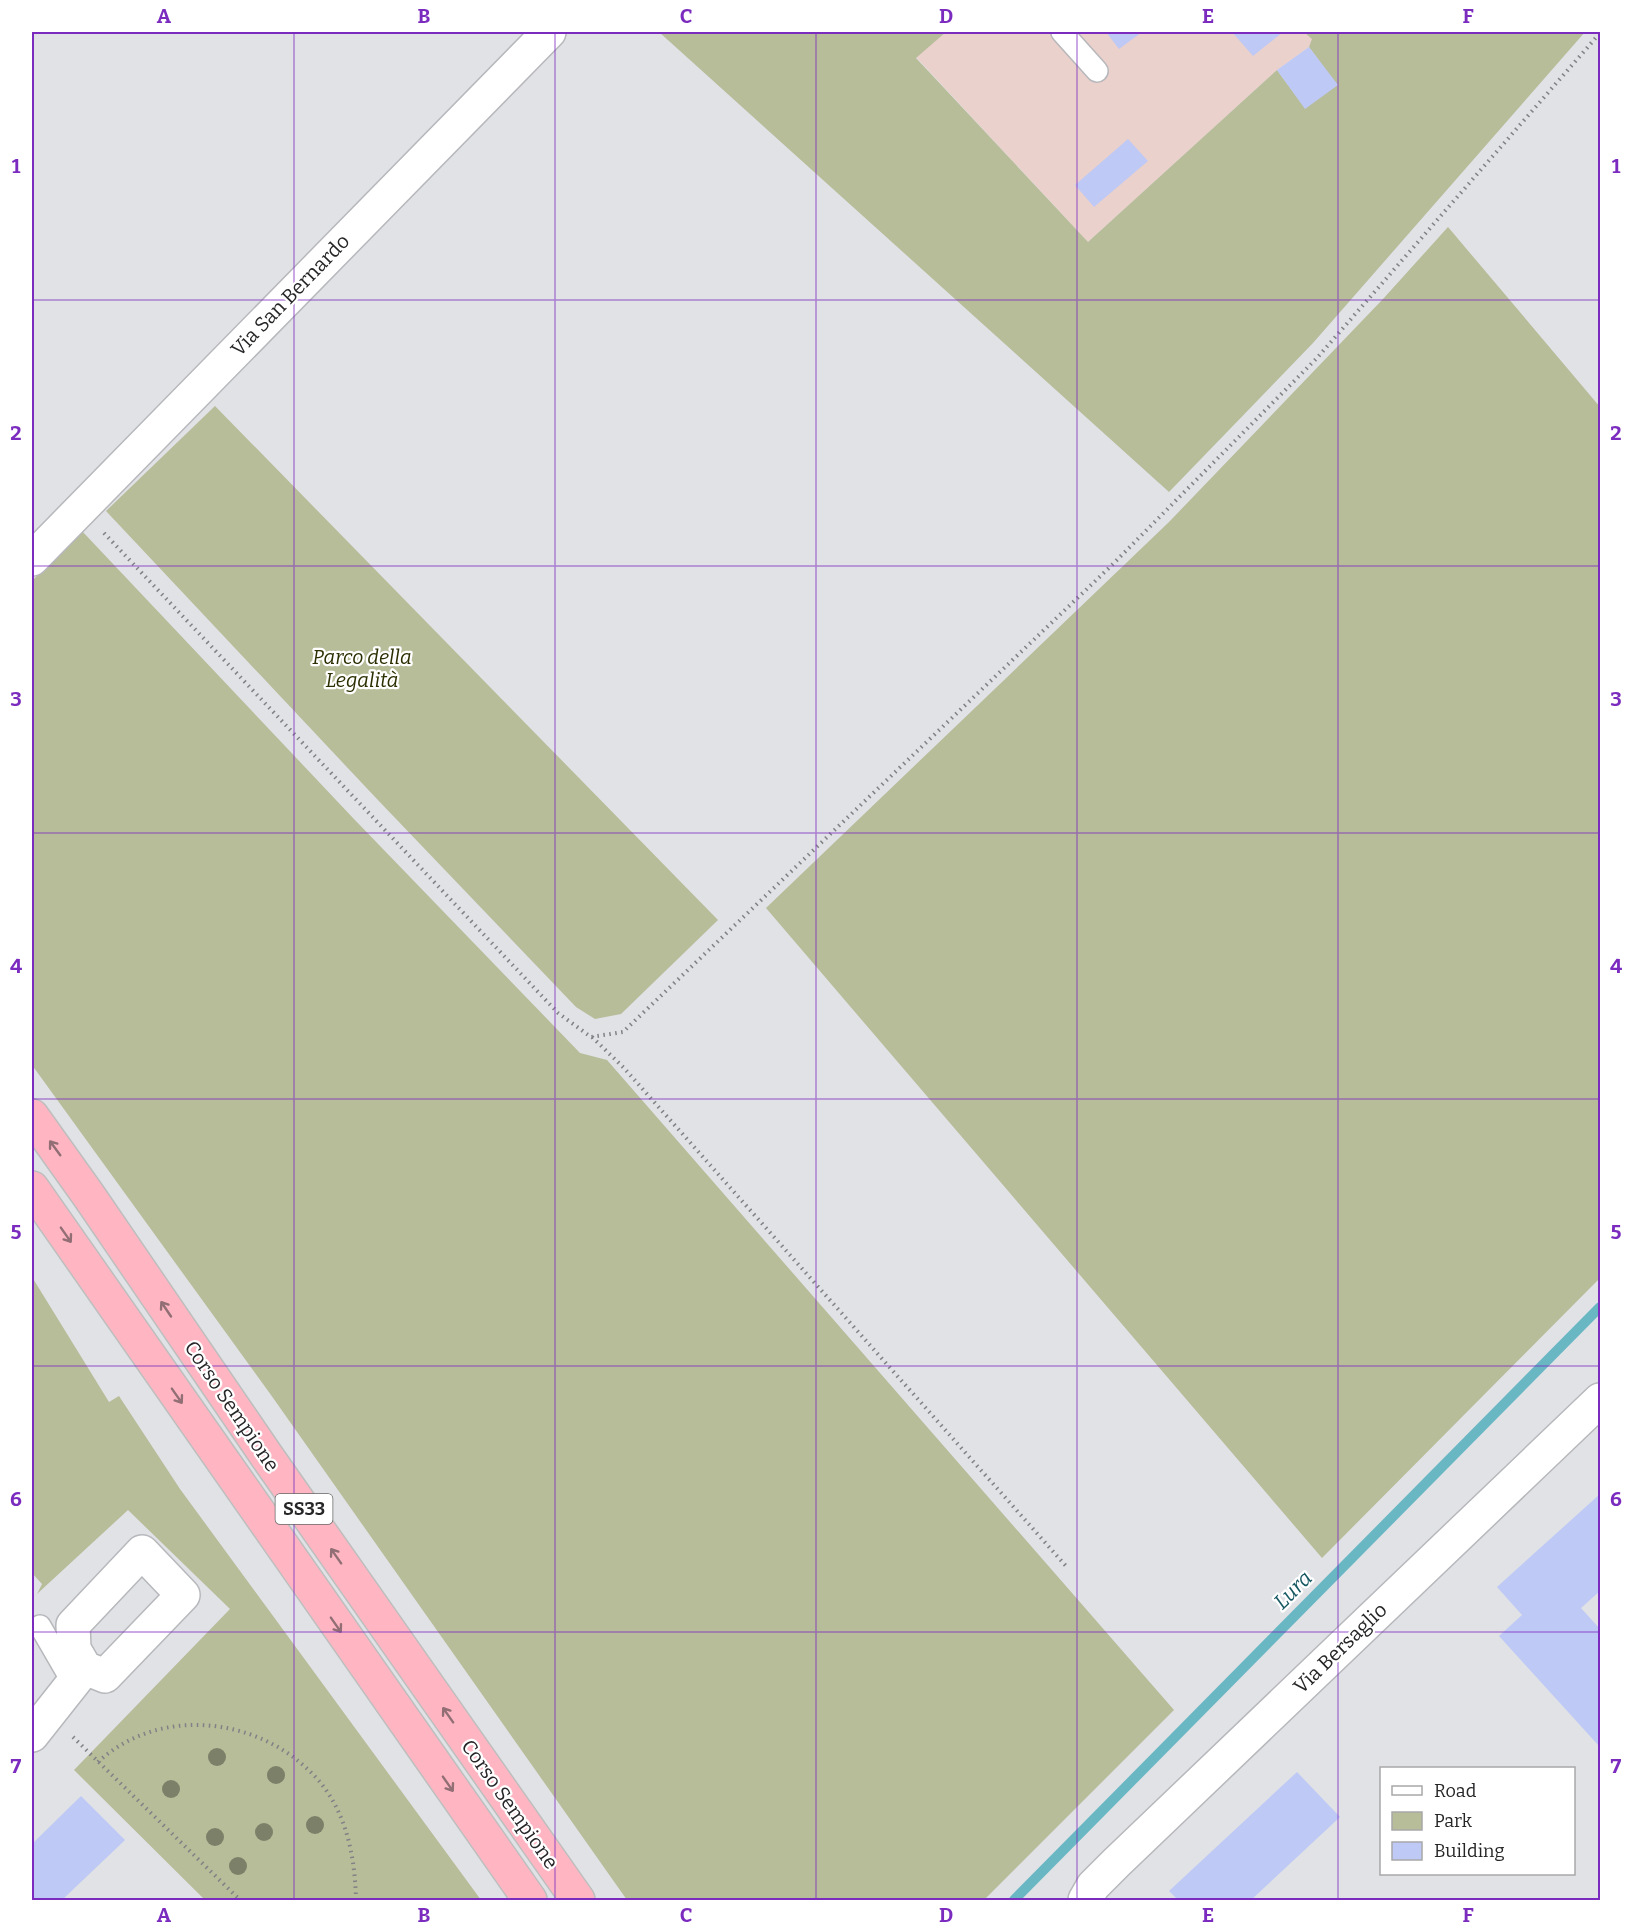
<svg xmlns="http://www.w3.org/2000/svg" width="1632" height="1932" font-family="Bitter,serif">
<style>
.industrial{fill:#ebd1cc}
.green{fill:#b7bc99}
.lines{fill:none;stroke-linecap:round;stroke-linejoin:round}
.stream{stroke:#6ab7c4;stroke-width:10}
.building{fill:#bec9f5}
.service-casing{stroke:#b7b8bc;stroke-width:24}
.minor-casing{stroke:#b7b8bc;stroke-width:36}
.trunk-casing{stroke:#bebebe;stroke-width:36}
.path{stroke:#818285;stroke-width:4;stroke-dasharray:1.5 4.5;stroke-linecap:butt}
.service{stroke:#fff;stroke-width:21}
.minor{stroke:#fff;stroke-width:33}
.trunk{stroke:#ffb6c2;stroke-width:33}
.tree{fill:#7d8068}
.oneway{stroke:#926e75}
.grid{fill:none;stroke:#7b2cbf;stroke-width:1.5;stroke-opacity:0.55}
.labels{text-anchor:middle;stroke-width:4.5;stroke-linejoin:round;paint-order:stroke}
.shield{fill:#fff;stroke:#676768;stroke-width:1.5}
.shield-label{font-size:18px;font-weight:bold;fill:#262628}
.street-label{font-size:20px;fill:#262628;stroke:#fff}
.park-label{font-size:20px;font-style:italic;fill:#2c2f00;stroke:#fff}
.water-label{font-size:21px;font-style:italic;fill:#165862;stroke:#fff}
.neatline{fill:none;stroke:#7b2cbf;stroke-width:2}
.grid-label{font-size:20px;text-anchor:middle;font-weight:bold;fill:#7b2cbf}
</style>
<rect width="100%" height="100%" fill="#e0e2e6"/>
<!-- industrial -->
<polygon class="industrial" points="946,32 1304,32 1313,39 1309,47 1277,70 1088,242 916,57"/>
<!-- green -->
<g class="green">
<polygon points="659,32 946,32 916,58 1088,242 1277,70 1305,108 1337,85 1309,47 1312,39 1304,32 1585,32 1313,343 1169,492"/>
<polygon points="1448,227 1600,407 1600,1278 1322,1558 766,908 1169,522 1383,299"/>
<polygon points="215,406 718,920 621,1014 595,1019 576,1007 376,798 106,511"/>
<polygon points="81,530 353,818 580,1053 607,1060 1174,1710 984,1900 627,1900 271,1395 32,1065 32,581"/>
<polygon points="32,1277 109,1402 119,1396 180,1489 481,1900 205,1900 74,1770 230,1609 128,1510 37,1594 42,1584 32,1573"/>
</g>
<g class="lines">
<!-- stream -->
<polyline class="stream" points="1014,1900 1600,1307"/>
</g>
<!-- building -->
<g class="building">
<polygon points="1106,32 1142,32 1119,49"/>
<polygon points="1232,32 1283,32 1253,56"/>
<polygon points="1309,47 1338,85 1305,109 1277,70"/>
<polygon points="1128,139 1148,161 1094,207 1075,185"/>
<polygon points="1600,1494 1600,1591 1581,1608 1600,1629 1599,1746 1499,1636 1522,1615 1497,1587"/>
<polygon points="1297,1772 1340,1817 1251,1900 1178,1900 1169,1891"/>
<polygon points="81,1796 125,1840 62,1900 32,1900 32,1844"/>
</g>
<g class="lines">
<defs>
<g id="service">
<polyline points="1062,32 1097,71"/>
<polyline points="40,1626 73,1683"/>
</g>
<g id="minor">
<polyline points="32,559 549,32"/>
<polygon points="142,1552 183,1595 105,1676 85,1668 74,1649 73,1625"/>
<polyline points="32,1735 85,1668"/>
<polyline points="1085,1900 1093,1886 1116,1863 1600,1400"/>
</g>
<g id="trunk">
<polyline points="32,1116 89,1196 268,1458 578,1900"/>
<polyline points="32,1188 530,1900"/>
</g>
</defs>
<!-- service casing -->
<use href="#service" class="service-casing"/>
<!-- minor casing -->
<use href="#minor" class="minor-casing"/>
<!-- trunk casing -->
<use href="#trunk" class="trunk-casing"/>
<!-- path -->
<g class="path">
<polyline points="104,533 558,1013 591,1037 623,1032 1112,565 1317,358 1600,33"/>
<polyline points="592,1037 624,1068 1066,1566"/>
<polyline points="73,1737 240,1900"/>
<path d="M98,1762C161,1704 264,1717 319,1781C347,1814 355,1858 356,1900"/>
</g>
<!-- service -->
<use href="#service" class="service"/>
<!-- minor -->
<use href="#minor" class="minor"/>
<!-- trunk -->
<use href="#trunk" class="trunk"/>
</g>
<!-- trees -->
<g class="tree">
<circle cx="217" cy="1757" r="9"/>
<circle cx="276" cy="1775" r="9"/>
<circle cx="171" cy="1789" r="9"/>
<circle cx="315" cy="1825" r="9"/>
<circle cx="264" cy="1832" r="9"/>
<circle cx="215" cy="1837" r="9"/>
<circle cx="238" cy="1866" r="9"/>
</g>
<!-- one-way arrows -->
<defs><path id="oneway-shaft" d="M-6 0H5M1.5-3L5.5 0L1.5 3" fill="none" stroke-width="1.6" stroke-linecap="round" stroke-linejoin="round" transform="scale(1.5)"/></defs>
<g class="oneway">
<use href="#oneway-shaft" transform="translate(55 1148) rotate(-126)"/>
<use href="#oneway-shaft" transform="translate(66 1235) rotate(55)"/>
<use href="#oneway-shaft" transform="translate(166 1309) rotate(-124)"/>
<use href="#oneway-shaft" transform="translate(177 1396) rotate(55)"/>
<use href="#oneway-shaft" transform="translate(336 1556) rotate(-125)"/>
<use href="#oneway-shaft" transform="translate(336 1625) rotate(55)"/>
<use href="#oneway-shaft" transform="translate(448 1715) rotate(-125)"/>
<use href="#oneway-shaft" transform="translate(448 1784) rotate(55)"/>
</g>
<!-- grid -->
<path class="grid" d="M294,32V1900M555,32V1900M816,32V1900M1077,32V1900M1338,32V1900M32,300H1600M32,566H1600M32,833H1600M32,1099H1600M32,1366H1600M32,1632H1600"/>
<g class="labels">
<!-- shield labels -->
<rect class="shield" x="275.5" y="1494" width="57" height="30" rx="4.5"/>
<g class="shield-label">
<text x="304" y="1515">SS33</text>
</g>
<!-- street labels -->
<g class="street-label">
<text transform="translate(290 295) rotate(-46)" y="7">Via San Bernardo</text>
<text transform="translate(232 1406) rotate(56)" y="7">Corso Sempione</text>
<text transform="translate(1340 1648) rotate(-44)" y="7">Via Bersaglio</text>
<text transform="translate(510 1804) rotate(55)" y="7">Corso Sempione</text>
</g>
<!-- park labels -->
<g class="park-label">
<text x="362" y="664">Parco della<tspan x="362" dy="23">Legalità</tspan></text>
</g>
<!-- water labels -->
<g class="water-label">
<text transform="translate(1293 1590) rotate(-45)" y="7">Lura</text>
</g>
</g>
<!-- border -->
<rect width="1632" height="1932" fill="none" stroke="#ffffff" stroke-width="66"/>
<!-- legend -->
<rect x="1380" y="1767" width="195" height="108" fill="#ffffff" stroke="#a8a8a9" stroke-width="1.5"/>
<rect x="1392" y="1786" width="30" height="9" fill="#ffffff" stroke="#a8a8a9" stroke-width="1.5"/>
<text x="1434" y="1797" font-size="18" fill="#262628">Road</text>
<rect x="1392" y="1812" width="30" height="18" fill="#b7bc99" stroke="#a8a8a9" stroke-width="1.5"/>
<text x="1434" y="1827" font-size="18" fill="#262628">Park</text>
<rect x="1392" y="1842" width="30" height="18" fill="#bec9f5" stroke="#a8a8a9" stroke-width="1.5"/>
<text x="1434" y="1857" font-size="18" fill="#262628">Building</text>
<rect x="33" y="33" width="1566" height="1866" class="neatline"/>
<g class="grid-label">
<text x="164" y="23">A</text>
<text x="424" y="23">B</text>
<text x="686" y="23">C</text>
<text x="946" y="23">D</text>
<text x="1208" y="23">E</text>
<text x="1468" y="23">F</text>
<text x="16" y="173">1</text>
<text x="1616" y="173">1</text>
<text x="16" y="440">2</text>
<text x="1616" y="440">2</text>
<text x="16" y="706">3</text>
<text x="1616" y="706">3</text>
<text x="16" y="973">4</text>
<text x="1616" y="973">4</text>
<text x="16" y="1239">5</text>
<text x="1616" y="1239">5</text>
<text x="16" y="1506">6</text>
<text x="1616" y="1506">6</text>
<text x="16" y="1773">7</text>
<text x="1616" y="1773">7</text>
<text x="164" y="1922">A</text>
<text x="424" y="1922">B</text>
<text x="686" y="1922">C</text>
<text x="946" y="1922">D</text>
<text x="1208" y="1922">E</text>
<text x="1468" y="1922">F</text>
</g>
</svg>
